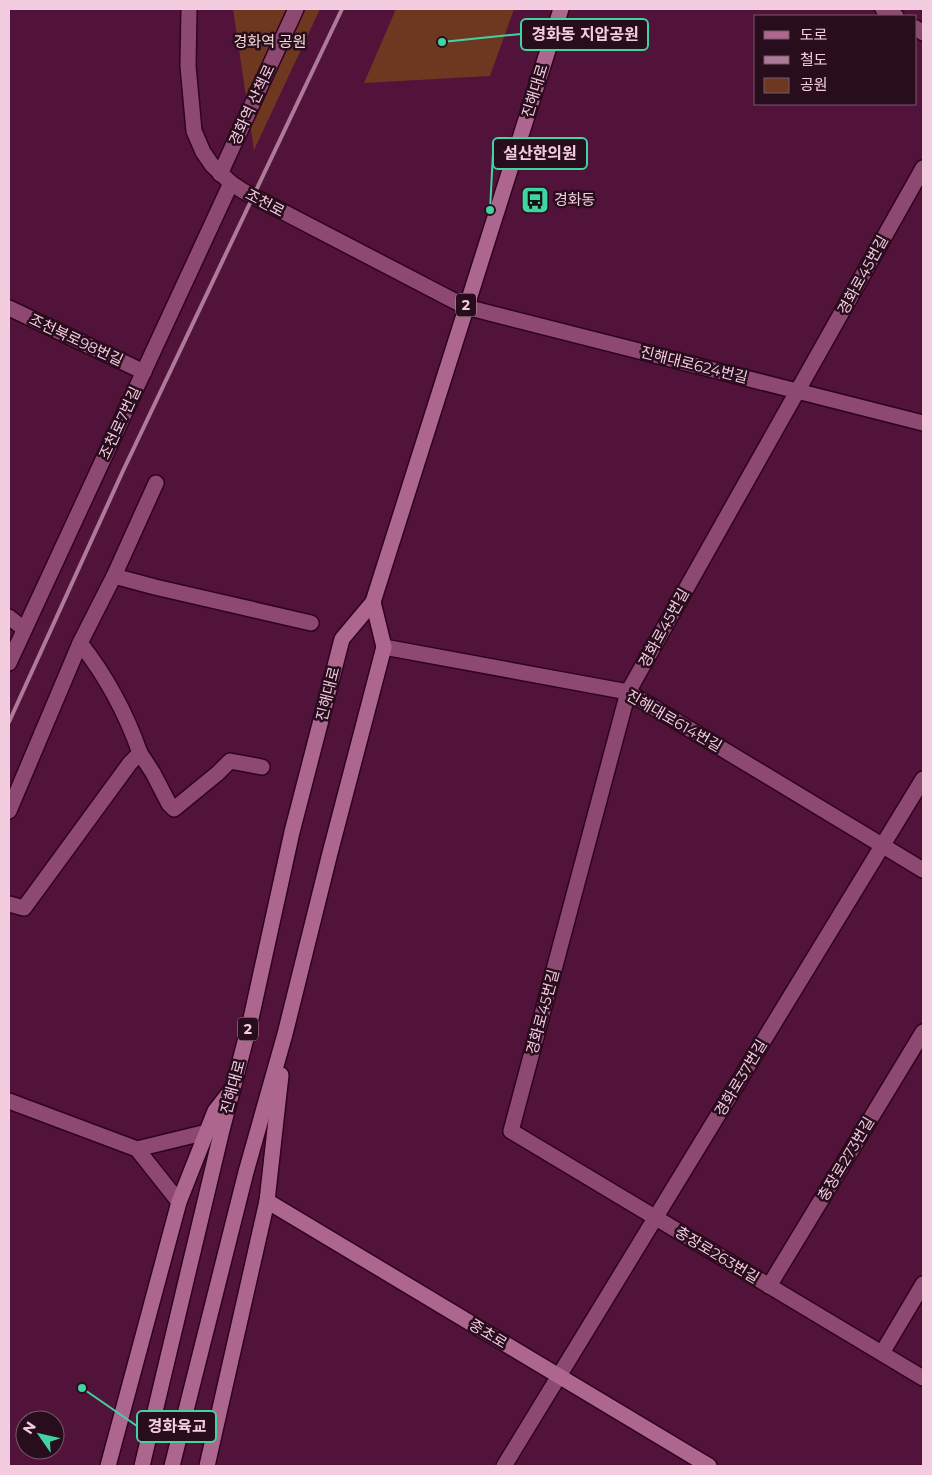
<svg xmlns="http://www.w3.org/2000/svg" width="932" height="1475" font-family="Montserrat,'Noto Sans KR',sans-serif">
<style>
.green{fill:#6d381f}
.lines{fill:none;stroke-linecap:round;stroke-linejoin:round}
.minor-casing{stroke:#300220;stroke-width:18}
.major-casing{stroke:#300220;stroke-width:18}
.minor{stroke:#8d4971;stroke-width:15}
.major{stroke:#ad678f;stroke-width:15}
.rail{stroke:#ad7b98;stroke-width:4}
.labels{text-anchor:middle;stroke-width:5;stroke-linejoin:round;paint-order:stroke}
.shield{fill:#280d1d;stroke:#b693a6;stroke-width:1}
.shield-label{font-size:14px;font-weight:bold;fill:#f3cce0}
.park-label{font-size:15px;fill:#f3dbd1;stroke:#280d1d}
.street-label{font-size:15px;fill:#f3cce0;stroke:#280d1d}
.poi-label{font-size:15px;fill:#f3cce0;stroke:#280d1d;text-anchor:start}
.leader{fill:none;stroke:#40d4a1;stroke-width:2}
.callout-dot{fill:#40d4a1;stroke:#280d1d;stroke-width:2}
.callout{fill:#280d1d;stroke:#40d4a1;stroke-width:2}
.callout-label{font-size:16px;text-anchor:middle;font-weight:bold;fill:#f3cce0}
</style>
<rect width="100%" height="100%" fill="#52133b"/>
<!-- green -->
<g class="green">
<polygon points="233,9 320,9 254,150"/>
<polygon points="396,9 514,9 490,76 364,83"/>
</g>
<g class="lines">
<defs>
<g id="minor">
<polyline points="189,9 188,66 194,131 203,152 212,165 231,183 243,191 466,307 923,423"/>
<polyline points="883,9 896,16"/>
<polyline points="916,28 923,33"/>
<polyline points="923,168 628,692 511,1131 923,1378"/>
<polyline points="220,174 296,9"/>
<polyline points="9,308 144,372"/>
<polyline points="114,576 155,587 311,623"/>
<polyline points="9,617 24,629"/>
<path d="M80,643C106,676 126,713 140,753"/>
<polyline points="384,647 628,692 923,870"/>
<polyline points="9,663 231,183"/>
<polyline points="9,811 80,643 114,576 156,483"/>
<polyline points="9,904 24,908 130,763 140,753 153,773 169,804 174,809 218,773 230,761 262,767"/>
<polyline points="9,1101 137,1149 179,1202"/>
<polyline points="137,1149 207,1132"/>
<polyline points="769,1286 923,1032"/>
<polyline points="882,1353 923,1284"/>
<polyline points="504,1466 923,779"/>
</g>
<g id="major">
<polyline points="267,1201 709,1466"/>
<polyline points="108,1466 179,1202 215,1111 229,1093"/>
<polyline points="142,1466 222,1130 250,1023 292,832 342,639 373,602 561,9"/>
<polyline points="172,1466 246,1172 285,1034 330,853 384,647 373,602"/>
<polyline points="207,1466 267,1201 281,1075"/>
</g>
</defs>
<!-- minor casing -->
<use href="#minor" class="minor-casing"/>
<!-- major casing -->
<use href="#major" class="major-casing"/>
<!-- minor -->
<use href="#minor" class="minor"/>
<!-- major -->
<use href="#major" class="major"/>
<!-- rail -->
<polyline class="rail" points="9,722 122,473 342,9"/>
</g>
<!-- icons -->
<defs>
<symbol id="bus-square" viewBox="-11 -11 22 22"><rect x="-9" y="-9" width="18" height="18" rx="4" fill="#40d4a1" stroke="#280d1d"/><path d="M-5-6H5V4H4V6H2V4H-2V6H-4V4H-5ZM-3.5-4V0h7V-4ZM-3.5 1.2v1.5H-2V1.2ZM2 1.2v1.5H3.5V1.2Z" fill="#111"/></symbol>
</defs>
<g fill-rule="evenodd">
<use href="#bus-square" x="519" y="184" width="32" height="32"/>
</g>
<g class="labels">
<!-- shield labels -->
<g class="shield">
<rect x="456" y="293.5" width="20" height="23" rx="4"/>
<rect x="238" y="1017.5" width="20" height="23" rx="4"/>
</g>
<g class="shield-label">
<text x="466" y="310">2</text>
<text x="248" y="1034">2</text>
</g>
<!-- park labels -->
<g class="park-label">
<text x="270" y="47">경화역 공원</text>
</g>
<!-- street labels -->
<g class="street-label">
<text transform="translate(535 91) rotate(-73)" y="5">진해대로</text>
<text transform="translate(252 105) rotate(-65)" y="5">경화역 산책로</text>
<text transform="translate(265 203) rotate(28)" y="5">조천로</text>
<text transform="translate(863 275) rotate(-61)" y="5">경화로45번길</text>
<text transform="translate(76 340) rotate(25)" y="5">조천북로98번길</text>
<text transform="translate(694 365) rotate(14)" y="5">진해대로624번길</text>
<text transform="translate(120 423) rotate(-65)" y="5">조천로7번길</text>
<text transform="translate(664 628) rotate(-61)" y="5">경화로45번길</text>
<text transform="translate(328 694) rotate(-76)" y="5">진해대로</text>
<text transform="translate(674 721) rotate(30)" y="5">진해대로614번길</text>
<text transform="translate(543 1012) rotate(-75)" y="5">경화로45번길</text>
<text transform="translate(741 1078) rotate(-59)" y="5">경화로37번길</text>
<text transform="translate(233 1087) rotate(-75)" y="5">진해대로</text>
<text transform="translate(846 1159) rotate(-59)" y="5">충장로273번길</text>
<text transform="translate(717 1255) rotate(31)" y="5">충장로263번길</text>
<text transform="translate(488 1334) rotate(31)" y="5">중초로</text>
</g>
<!-- poi labels -->
<g class="poi-label">
<text x="554" y="205">경화동</text>
</g>
</g>
<!-- callouts -->
<path class="leader" d="M442 42L521 34M490 210L493 153M82 1388L137 1426"/>
<g class="callout-dot">
<circle cx="442" cy="42" r="5"/>
<circle cx="490" cy="210" r="5"/>
<circle cx="82" cy="1388" r="5"/>
</g>
<g class="callout">
<rect x="521" y="19" width="127" height="31" rx="5"/>
<rect x="493" y="138" width="94" height="31" rx="5"/>
<rect x="137" y="1411" width="79" height="31" rx="5"/>
</g>
<g class="callout-label">
<text x="585" y="40">경화동 지압공원</text>
<text x="540" y="159">설산한의원</text>
<text x="177" y="1432">경화육교</text>
</g>
<!-- border -->
<rect width="932" height="1475" fill="none" stroke="#f3cce0" stroke-width="20"/>
<!-- legend -->
<rect x="754" y="15" width="162" height="90" fill="#280d1d" stroke="#79596b"/>
<rect x="764" y="31" width="25" height="8" fill="#ad678f" stroke="#79596b"/>
<text x="800" y="40" font-size="15" fill="#f3cce0">도로</text>
<rect x="764" y="56" width="25" height="8" fill="#ad7b98" stroke="#79596b"/>
<text x="800" y="65" font-size="15" fill="#f3cce0">철도</text>
<rect x="764" y="78" width="25" height="15" fill="#6d381f" stroke="#79596b"/>
<text x="800" y="90" font-size="15" fill="#f3cce0">공원</text>
<!-- north arrow -->
<g transform="translate(40 1435) rotate(304)"><circle r="24" fill="#280d1d" stroke="#79596b"/>
<path d="M0-4L9 19L0 12L-9 19Z" fill="#40d4a1"/>
<text y="-8" font-size="14" font-weight="bold" text-anchor="middle" fill="#f3cce0">N</text>
</g>
</svg>
